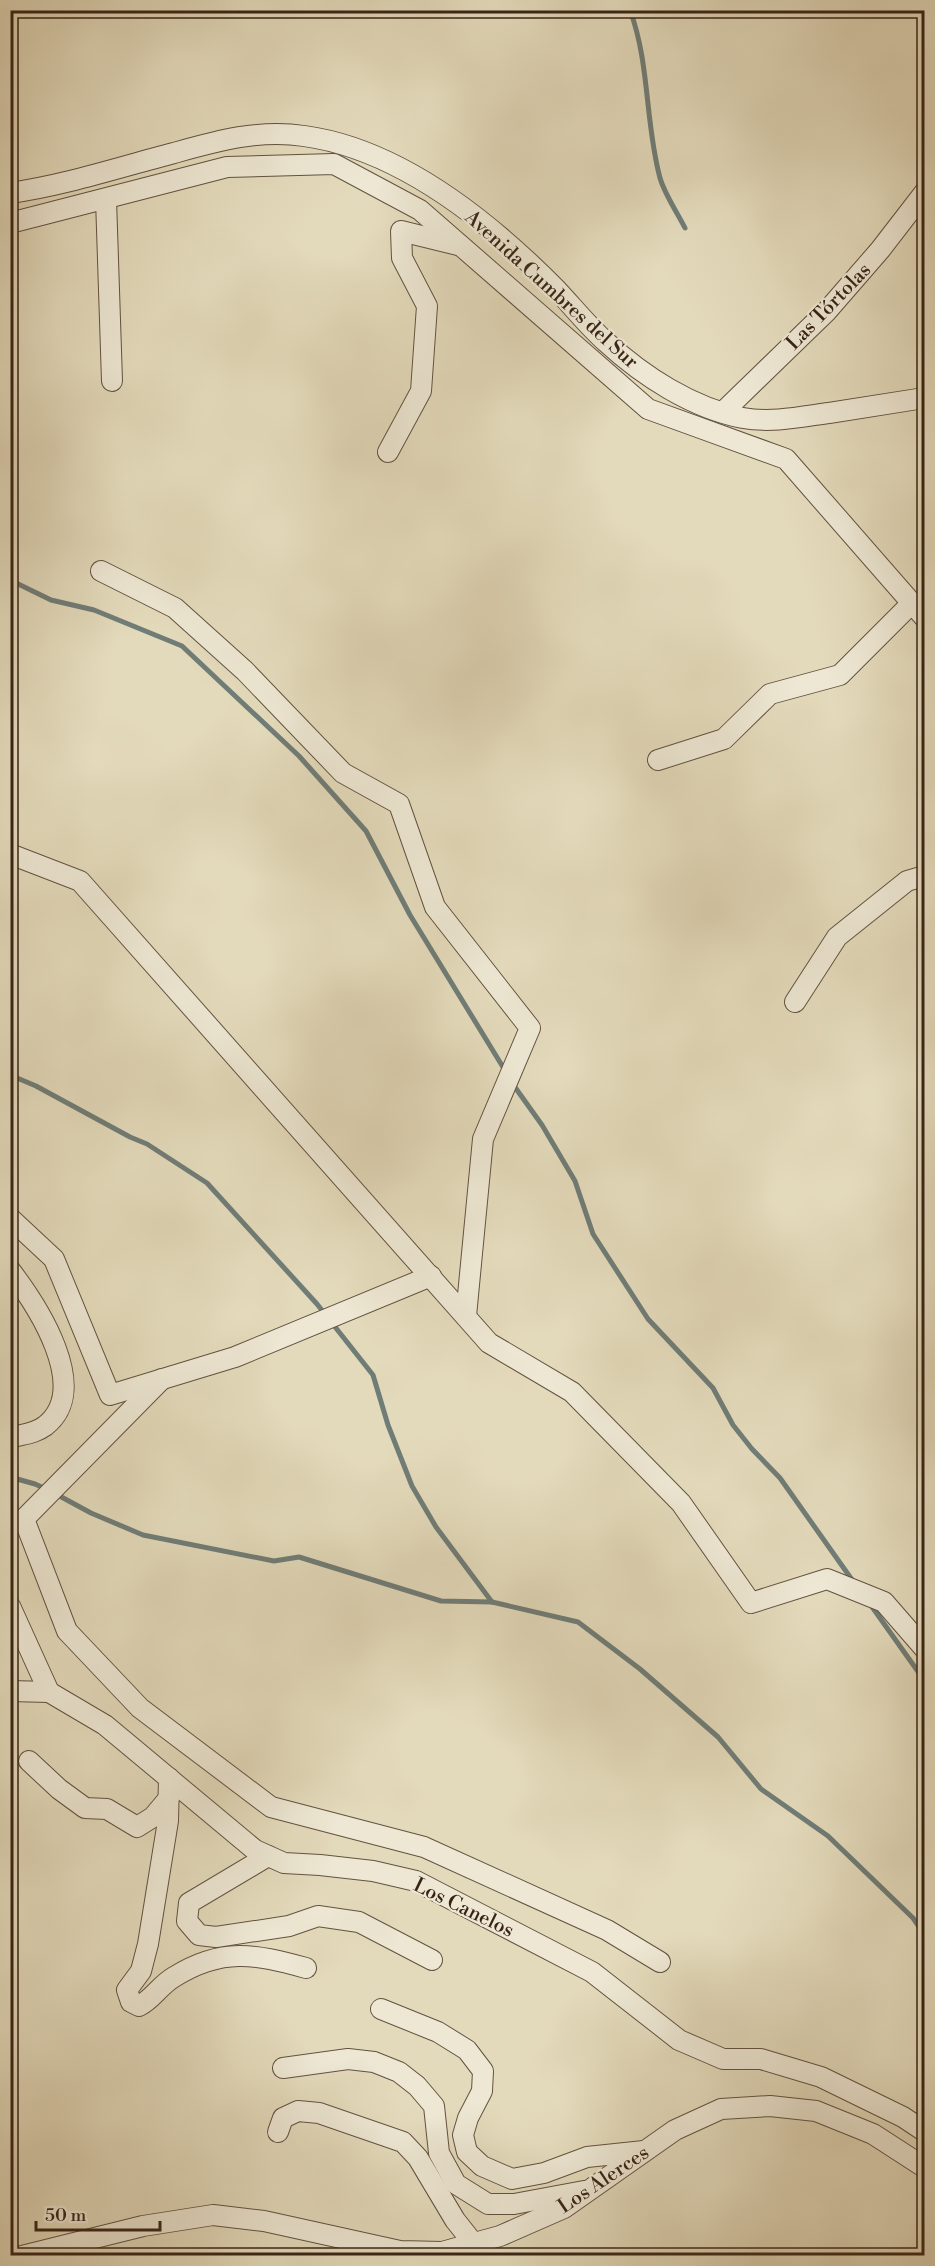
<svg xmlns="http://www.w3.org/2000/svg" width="935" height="2266" font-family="'Libre Bodoni',serif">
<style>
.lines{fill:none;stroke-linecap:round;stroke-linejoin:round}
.stream{stroke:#707d77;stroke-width:5}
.minor-casing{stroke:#635240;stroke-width:22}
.minor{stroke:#ede7d3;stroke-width:20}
.labels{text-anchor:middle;stroke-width:4.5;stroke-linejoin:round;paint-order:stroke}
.street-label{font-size:20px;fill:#382417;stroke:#ede7d3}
</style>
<rect width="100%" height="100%" fill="#e3dabb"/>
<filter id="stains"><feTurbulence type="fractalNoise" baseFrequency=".00333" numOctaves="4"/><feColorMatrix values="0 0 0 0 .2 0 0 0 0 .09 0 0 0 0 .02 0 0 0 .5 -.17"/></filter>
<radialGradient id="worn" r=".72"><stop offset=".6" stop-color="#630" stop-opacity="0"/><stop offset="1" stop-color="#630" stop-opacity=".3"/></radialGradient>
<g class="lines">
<!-- stream -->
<g class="stream">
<path d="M630,10C650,64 645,123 660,178C665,195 677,212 685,228"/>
<polyline points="10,580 51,600 94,610 182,646 299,756 366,831 410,915 506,1072"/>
<polyline points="10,1075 36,1086 130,1137 147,1144 207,1183 317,1304 373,1375 388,1425 412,1486 436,1527 492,1602"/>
<polyline points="512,1083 542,1125 575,1181 593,1234 648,1319 713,1388 733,1425 752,1449 780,1478 855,1584"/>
<polyline points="10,1477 35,1484 46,1489"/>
<polyline points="54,1493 91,1513 143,1535 274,1561 299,1557 441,1601 492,1602 578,1622 640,1669 718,1737 761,1789 828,1836 913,1918 924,1934"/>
<polyline points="870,1604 924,1680"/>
</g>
<defs>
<g id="minor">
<path d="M10,193C66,185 120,167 174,153C217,141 259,129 304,136C400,149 491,223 557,290C573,307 588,326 606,342C643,376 692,408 743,418C771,423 800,417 829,413C861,408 893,403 924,398"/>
<polyline points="106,199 112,381"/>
<polyline points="10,223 227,167 334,164 420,210 648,409 786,459 924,617"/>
<polyline points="723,412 827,311 880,250 924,193"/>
<polyline points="388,452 421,391 427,306 402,258 401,231 458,245"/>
<polyline points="101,571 175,608 245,671 343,773 399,804 435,907 530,1028 483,1139 466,1316"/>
<polyline points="658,760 724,739 770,694 840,675 912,603"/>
<polyline points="10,854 80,881 489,1343 572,1392 681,1503 751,1603 827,1579 884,1602 924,1648"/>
<polyline points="795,1002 837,937 907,881 924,876"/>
<polyline points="10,1218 54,1259 110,1395 235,1357 431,1276"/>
<path d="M10,1270C36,1304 93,1389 45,1426C34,1434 23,1434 10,1438"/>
<polyline points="162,1379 24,1519 67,1631 140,1708 271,1807 424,1847 607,1930 660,1962"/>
<polyline points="10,1606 49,1692"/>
<polyline points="10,1691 49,1692 105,1725 255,1850 284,1863 320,1865 373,1871 416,1881 592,1972 679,2040 723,2059 761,2059 821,2077 903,2117 924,2131"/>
<polyline points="29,1761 59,1789 85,1808 107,1809 137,1827 153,1817 169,1798"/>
<path d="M169,1778L168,1821L148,1944L141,1971L127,1990L131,2002L139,2006C153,1999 160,1985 174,1977C222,1947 255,1954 306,1968"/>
<polyline points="268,1856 189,1903 187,1921 199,1935 216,1937 289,1926 318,1916 359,1922 432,1960"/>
<polyline points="381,2009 438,2032 467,2050 483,2071 482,2091 468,2118 463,2135 467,2152 482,2166 512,2179 544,2173 587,2157 644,2151"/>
<polyline points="283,2068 348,2059 374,2062 399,2072 417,2086 434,2106 439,2153 456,2184 488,2204 514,2204 584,2191"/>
<polyline points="278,2132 283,2118 298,2111 319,2113 403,2142 418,2158 455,2220 474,2244"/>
<polyline points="22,2256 143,2226 213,2215 264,2221 400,2251 442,2252 500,2236 564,2208 675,2130 721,2109 770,2106 816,2111 873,2134 924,2167"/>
</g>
</defs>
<!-- minor casing -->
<use href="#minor" class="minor-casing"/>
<!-- minor -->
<use href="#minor" class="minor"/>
</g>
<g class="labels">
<!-- street labels -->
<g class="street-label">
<text transform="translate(552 289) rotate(42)" y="7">Avenida Cumbres del Sur</text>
<text transform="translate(828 306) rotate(-46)" y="7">Las Tórtolas</text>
<text transform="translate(464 1907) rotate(26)" y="7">Los Canelos</text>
<text transform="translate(603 2179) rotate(-34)" y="7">Los Alerces</text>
</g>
</g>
<!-- margin -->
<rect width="935" height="2266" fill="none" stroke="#e3dabb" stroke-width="36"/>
<rect x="12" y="12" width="911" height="2242" fill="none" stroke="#382417" stroke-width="3"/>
<rect x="18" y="18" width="899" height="2230" fill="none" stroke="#382417" stroke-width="1.5"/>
<!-- scale -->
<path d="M36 2221v9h124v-9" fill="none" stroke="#382417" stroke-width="3"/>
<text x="45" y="2221" font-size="18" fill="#382417" stroke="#ede7d3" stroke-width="4.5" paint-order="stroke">50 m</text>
<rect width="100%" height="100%" filter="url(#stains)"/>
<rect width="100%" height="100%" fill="url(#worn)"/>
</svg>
